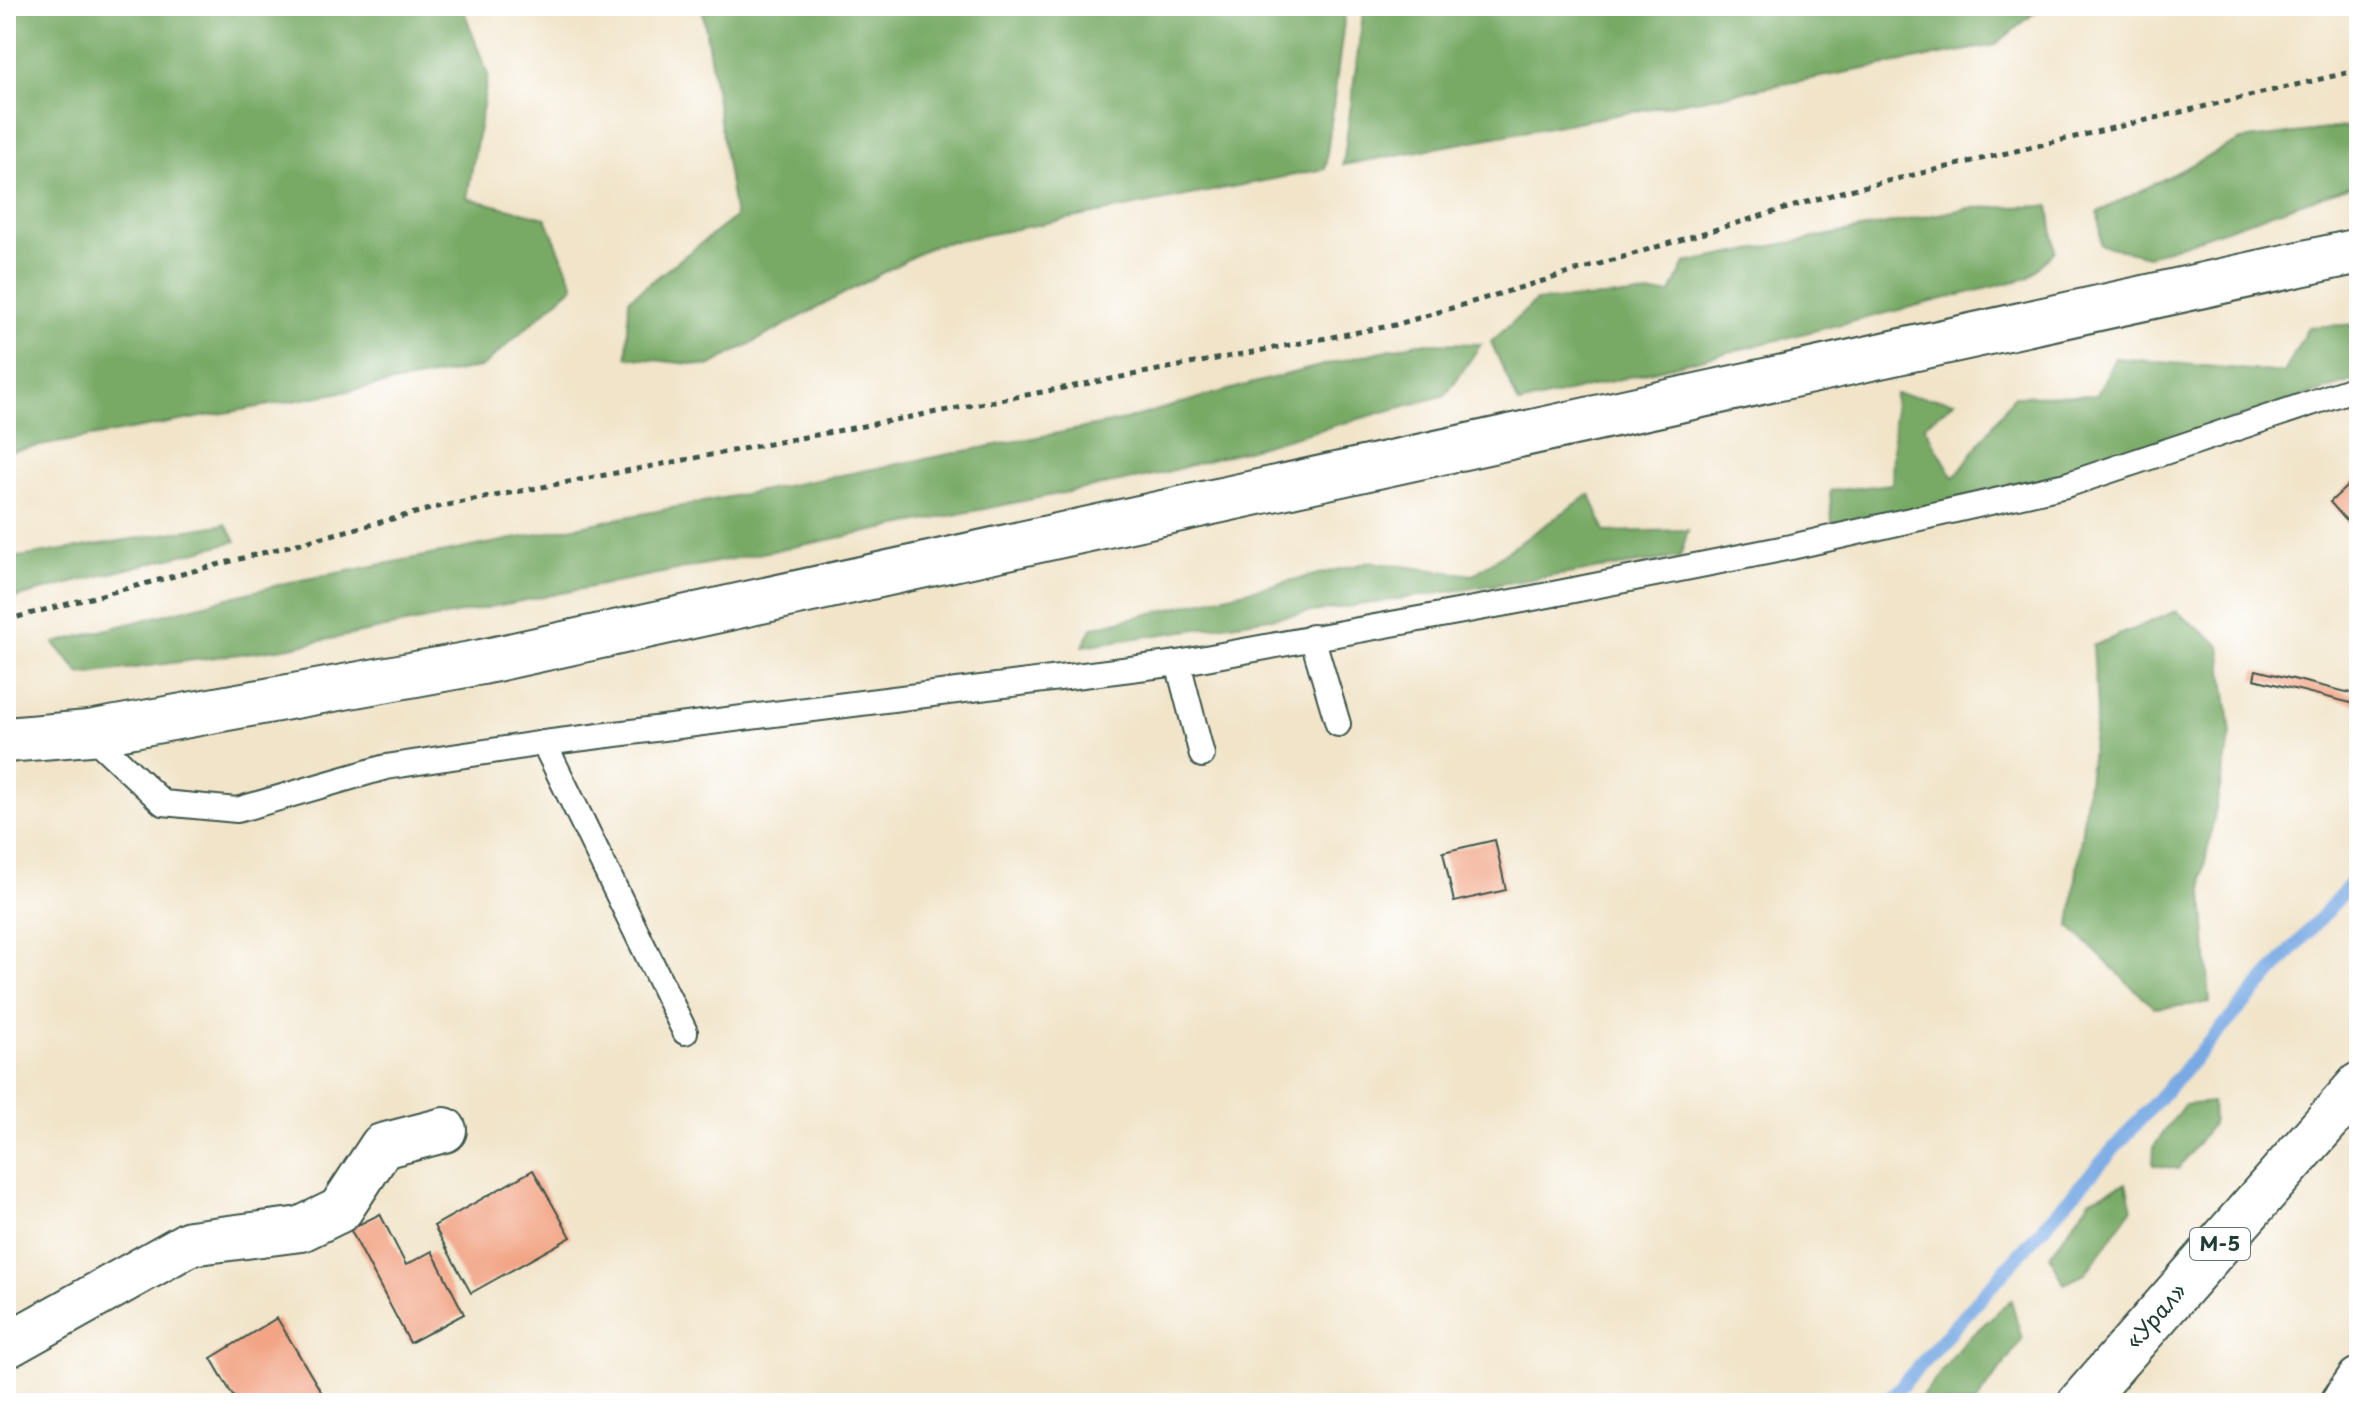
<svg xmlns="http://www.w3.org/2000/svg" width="2365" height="1409" font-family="'Playpen Sans',sans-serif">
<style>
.forest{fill:#78aa66;stroke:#4c744d;stroke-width:2}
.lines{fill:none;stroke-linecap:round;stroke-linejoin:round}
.stream{stroke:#79aae4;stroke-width:14}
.building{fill:#f2a485}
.service-casing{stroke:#3e564a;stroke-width:28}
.minor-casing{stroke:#3e564a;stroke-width:48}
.secondary-casing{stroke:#3e564a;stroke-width:48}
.trunk-casing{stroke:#3e564a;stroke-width:48}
.path{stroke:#3e564a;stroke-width:5;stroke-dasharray:6 6;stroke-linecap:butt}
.service{stroke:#fff;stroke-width:24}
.minor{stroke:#fff;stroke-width:44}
.secondary{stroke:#fff;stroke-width:44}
.trunk{stroke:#fff;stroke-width:44}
.labels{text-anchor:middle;stroke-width:6;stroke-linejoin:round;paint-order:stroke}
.shield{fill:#fff;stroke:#627771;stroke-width:2}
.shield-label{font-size:20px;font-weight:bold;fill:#1f3d34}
.street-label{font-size:22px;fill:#1f3d34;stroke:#fff}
</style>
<rect width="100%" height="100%" fill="#fff"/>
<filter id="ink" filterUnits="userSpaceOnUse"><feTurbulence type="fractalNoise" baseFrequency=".0125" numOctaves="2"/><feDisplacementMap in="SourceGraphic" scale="16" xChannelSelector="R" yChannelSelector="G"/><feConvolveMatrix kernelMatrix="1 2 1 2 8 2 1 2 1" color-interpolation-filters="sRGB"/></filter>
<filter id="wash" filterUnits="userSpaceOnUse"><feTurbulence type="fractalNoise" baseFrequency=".006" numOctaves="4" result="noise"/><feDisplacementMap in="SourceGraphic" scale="32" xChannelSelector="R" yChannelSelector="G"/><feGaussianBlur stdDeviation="1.8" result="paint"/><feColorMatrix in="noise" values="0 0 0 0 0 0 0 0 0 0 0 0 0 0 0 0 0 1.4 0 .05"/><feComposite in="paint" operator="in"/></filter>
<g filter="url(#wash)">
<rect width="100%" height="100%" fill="#f1e4c9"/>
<!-- forest -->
<g class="forest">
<polygon points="6,6 462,6 488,75 467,198 546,218 574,286 482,367 6,452"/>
<polygon points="702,6 1346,6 1325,169 934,245 709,366 627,357 629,299 735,217"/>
<polygon points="1364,6 2043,6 1995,45 1343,165"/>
<polygon points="2359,125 2359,183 2148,256 2101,245 2098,212 2241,140"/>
<polygon points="2049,206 2055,251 2028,278 1519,404 1491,342 1536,301 1671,293 1685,263 1969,208"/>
<polygon points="2359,324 2359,379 1906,523 1832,523 1830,491 1892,484 1895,394 1955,401 1924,426 1954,478 2014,396 2097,395 2115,358 2284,373 2308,327"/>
<path d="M1418,343L1481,344L1446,395L1159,474L285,648L81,675L54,643L286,583L1125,420C1222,390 1319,365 1418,343Z"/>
<polygon points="1590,494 1605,532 1688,530 1680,557 1083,646 1093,627 1370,562 1473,575"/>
<polygon points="226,524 236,541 6,600 6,559"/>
<polygon points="2176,611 2220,645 2231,734 2202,877 2210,1003 2154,1008 2070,927 2097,709 2093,646"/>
<polygon points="2212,1102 2213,1123 2178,1169 2153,1165 2154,1146 2184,1105"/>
<polygon points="2126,1183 2132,1209 2085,1274 2064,1284 2050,1255 2091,1199"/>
<polygon points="2011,1300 2022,1339 1976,1403 1917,1403 1963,1343"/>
</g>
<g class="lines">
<!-- stream -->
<polyline class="stream" points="1886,1403 2359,875"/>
</g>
<g id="blocks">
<!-- building -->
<g class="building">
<polygon points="2359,475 2359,535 2330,502"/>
<polygon points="2256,670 2359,695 2359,705 2254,679"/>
<polygon points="1495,840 1506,890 1454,902 1443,852"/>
<polygon points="533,1170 571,1237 471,1293 434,1226"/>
<polygon points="380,1214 406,1265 432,1251 464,1314 410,1343 350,1229"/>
<polygon points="277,1318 326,1400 322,1403 237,1403 211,1358"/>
</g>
</g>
</g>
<g filter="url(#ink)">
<use href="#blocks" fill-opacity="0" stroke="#3e564a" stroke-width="2"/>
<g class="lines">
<defs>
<g id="service">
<polyline points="1312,637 1338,724"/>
<polyline points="1178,663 1202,755"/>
<polyline points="89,733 163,803 237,810 386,767 544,743 1178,663 1523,600 1791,547 2066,485 2359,387"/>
<polyline points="544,743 685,1032"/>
</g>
<polyline id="minor" points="6,1346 190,1243 301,1229 340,1210 382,1146 444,1130"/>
<polyline id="secondary" points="6,740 89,733 482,662 2359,251"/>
<g id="trunk">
<polyline points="2080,1403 2359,1085"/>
<polyline points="2343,1403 2359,1380"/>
</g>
</defs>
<!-- service casing -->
<use href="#service" class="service-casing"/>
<!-- minor casing -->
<use href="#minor" class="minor-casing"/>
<!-- secondary casing -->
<use href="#secondary" class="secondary-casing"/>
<!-- trunk casing -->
<use href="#trunk" class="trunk-casing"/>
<!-- path -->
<polyline class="path" points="6,620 442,506 1395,325 1841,192 2359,70"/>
<!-- service -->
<use href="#service" class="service"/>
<!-- minor -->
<use href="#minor" class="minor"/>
<!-- secondary -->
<use href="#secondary" class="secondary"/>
<!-- trunk -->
<use href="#trunk" class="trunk"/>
</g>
</g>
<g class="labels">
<!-- shield labels -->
<rect class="shield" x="2190" y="1228" width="60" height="32" rx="6"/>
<g class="shield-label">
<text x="2220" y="1251">М-5</text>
</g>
<!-- street labels -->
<g class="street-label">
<text transform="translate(2156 1316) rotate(-49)" y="8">«Урал»</text>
</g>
</g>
<!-- margin -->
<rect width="2365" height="1409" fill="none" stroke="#fff" stroke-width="32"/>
</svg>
